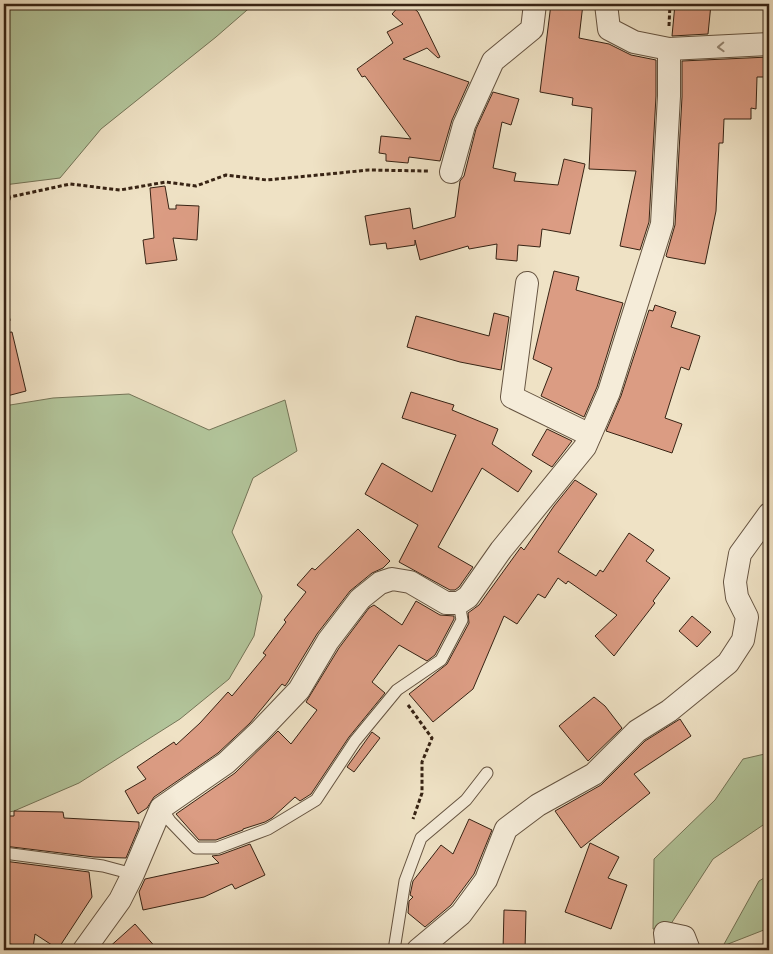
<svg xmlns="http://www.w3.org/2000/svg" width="773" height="954" font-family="Cardo,serif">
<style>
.green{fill:#b2c49a;stroke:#747457}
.building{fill:#db9c83;stroke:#372314}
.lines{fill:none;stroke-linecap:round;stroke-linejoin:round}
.lane-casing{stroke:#655340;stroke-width:13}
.street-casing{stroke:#655340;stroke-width:24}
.path{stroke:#372314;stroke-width:3;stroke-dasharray:4 2.5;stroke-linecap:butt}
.lane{stroke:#f5ecd9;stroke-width:11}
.street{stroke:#f5ecd9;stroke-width:22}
.oneway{stroke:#968876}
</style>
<rect width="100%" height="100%" fill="#efe2c5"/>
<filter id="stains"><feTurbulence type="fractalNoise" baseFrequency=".004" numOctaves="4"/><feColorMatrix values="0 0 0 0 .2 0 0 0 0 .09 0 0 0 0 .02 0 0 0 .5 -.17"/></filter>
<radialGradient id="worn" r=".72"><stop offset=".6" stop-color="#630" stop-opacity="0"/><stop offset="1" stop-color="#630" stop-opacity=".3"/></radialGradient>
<!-- green -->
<g class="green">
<polygon points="4,4 254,4 216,37 101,129 60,178 4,185"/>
<polygon points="129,394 209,430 285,400 297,451 253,478 232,532 262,596 254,636 229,679 180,719 79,783 14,811 4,813 4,406 53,398"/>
<polygon points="769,753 769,821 713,859 665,933 653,929 654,859 715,800 743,759"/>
<polygon points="769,875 769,928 723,946 759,881"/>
</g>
<!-- building -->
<g class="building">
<polygon points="401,4 409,4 418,12 440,57 438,58 427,48 403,59 469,82 452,120 440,161 409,157 408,163 386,161 386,154 379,153 381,136 411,139 365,76 362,77 357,69 393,43 387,32 403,24 392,14"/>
<polygon points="551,4 583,4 579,38 609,44 631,55 656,60 656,96 649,222 640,250 620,246 636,171 589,169 592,108 572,105 573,98 540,92"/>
<polygon points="675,4 711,4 708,34 672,36"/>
<polygon points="769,57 769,77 757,77 756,109 751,108 751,119 724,119 723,143 719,143 716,211 705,264 667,257 666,256 675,225 682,97 682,61"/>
<polygon points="493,92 519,99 511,125 502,122 493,168 516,173 514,181 558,185 564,159 585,164 570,234 542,229 540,247 518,245 517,261 496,259 497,244 469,249 468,246 420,260 415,240 415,245 387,249 386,243 370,245 365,216 410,208 413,229 455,217 460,181 464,176 476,129"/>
<polygon points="165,186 169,209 176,209 176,205 199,206 197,240 173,238 177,260 146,264 143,240 154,238 150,188"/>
<polygon points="554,271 579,277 576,290 623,303 597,387 584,417 541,396 552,368 533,359"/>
<polygon points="655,305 676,312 671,327 700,336 689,370 681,367 665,418 682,424 672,453 606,431 621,396 649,310 653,311"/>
<polygon points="494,313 509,317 501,370 460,362 407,347 416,316 489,336"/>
<polygon points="12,332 26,391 7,396 4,382 4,333"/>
<polygon points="411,392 454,405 452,410 498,429 492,444 532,471 518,492 482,468 438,547 473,567 459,587 455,590 450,590 399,562 418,525 365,494 382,463 432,492 456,435 402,418"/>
<polygon points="547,429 572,441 552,467 532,455"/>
<polygon points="575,480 597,494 558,552 596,576 600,570 603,572 629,533 654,550 646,561 670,578 653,601 655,603 614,656 595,636 617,615 568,581 566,584 558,578 545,598 538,594 517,624 504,616 473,689 433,722 409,694 447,664 469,623 468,613 479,605 521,547 524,550 554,506"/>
<polygon points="358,529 390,561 383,568 372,573 350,591 317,634 288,682 285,686 282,684 250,723 218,753 154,797 147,808 138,814 125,791 146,779 137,767 174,742 176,745 200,723 228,692 232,696 266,655 263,653 286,622 284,620 306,592 297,585 312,568 315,570"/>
<polygon points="416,601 440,615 454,616 454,619 435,655 427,661 399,645 372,682 385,693 349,737 311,794 300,801 295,797 272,818 265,822 243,829 243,830 216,840 199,840 176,814 235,773 278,731 291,744 317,710 306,702 339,648 369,608 374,605 402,625"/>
<polygon points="692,616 711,632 697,647 679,631"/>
<polygon points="594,697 605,706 622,728 588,761 559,726"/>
<polygon points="680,719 691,736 634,774 650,793 581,848 555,811 601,785 645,741"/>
<polygon points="372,732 380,738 354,772 347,767"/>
<polygon points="14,811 63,812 64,818 139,822 139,827 126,858 94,857 4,846 4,816 14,816"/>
<polygon points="469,819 492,830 474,874 451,905 425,927 408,913 409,901 413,897 410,895 413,881 441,845 453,854"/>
<polygon points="590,843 619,857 608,878 627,885 611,929 565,912"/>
<polygon points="250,844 265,875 235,889 232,884 204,897 143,910 139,892 145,879 219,863 212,856 220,855"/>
<polygon points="4,861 89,872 92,897 58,949 35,934 33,948 4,943"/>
<polygon points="504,910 526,911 525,950 503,950"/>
<polygon points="135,924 158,950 106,950"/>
</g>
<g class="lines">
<defs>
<g id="lane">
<polyline points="161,808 170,821 196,848 217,848 268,829 316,800 355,741 397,690 441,660 462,620 459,603"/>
<polyline points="4,853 103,866 133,874"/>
<polyline points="394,950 405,881 421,838 466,800 487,773"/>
</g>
<g id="street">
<polyline points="606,4 609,29 634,42 669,49 769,44"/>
<polyline points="451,172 464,125 493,61 532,29 535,4"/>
<polyline points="527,283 512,397 590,435"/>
<polyline points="84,950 120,900 133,874 161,808 226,763 259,732 299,690 328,641 360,599 380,583 392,579 410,582 446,603 459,603 468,597 501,550 585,447 609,392 662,224 669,96 669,49"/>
<polyline points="418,950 461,914 486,880 506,829 538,805 594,774 637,731 669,711 728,663 743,640 747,617 737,597 735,582 740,554 769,514"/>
<polyline points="667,950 665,933 684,937 689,950"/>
</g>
</defs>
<!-- lane casing -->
<use href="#lane" class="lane-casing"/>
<!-- street casing -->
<use href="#street" class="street-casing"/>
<!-- path -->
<g class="path">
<polyline points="669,26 670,4"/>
<polyline points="4,212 10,197 70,184 120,190 166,182 196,186 226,175 267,180 369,170 428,171"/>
<polyline points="4,298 9,320 4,323"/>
<polyline points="408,705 432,738 422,762 422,793 413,819"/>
</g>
<!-- lane -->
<use href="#lane" class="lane"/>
<!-- street -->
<use href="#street" class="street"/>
</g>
<!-- one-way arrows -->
<defs><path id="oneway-chevron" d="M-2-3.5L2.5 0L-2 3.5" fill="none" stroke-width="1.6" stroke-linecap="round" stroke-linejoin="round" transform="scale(1.25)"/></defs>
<use class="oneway" href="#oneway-chevron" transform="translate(721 47) rotate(178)"/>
<!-- margin -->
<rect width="773" height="954" fill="none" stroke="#efe2c5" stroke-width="20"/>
<rect x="5" y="5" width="763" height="944" fill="none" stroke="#372314" stroke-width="2.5"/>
<rect x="10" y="10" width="753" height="934" fill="none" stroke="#372314"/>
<rect width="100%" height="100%" filter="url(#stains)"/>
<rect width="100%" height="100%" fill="url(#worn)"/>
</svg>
